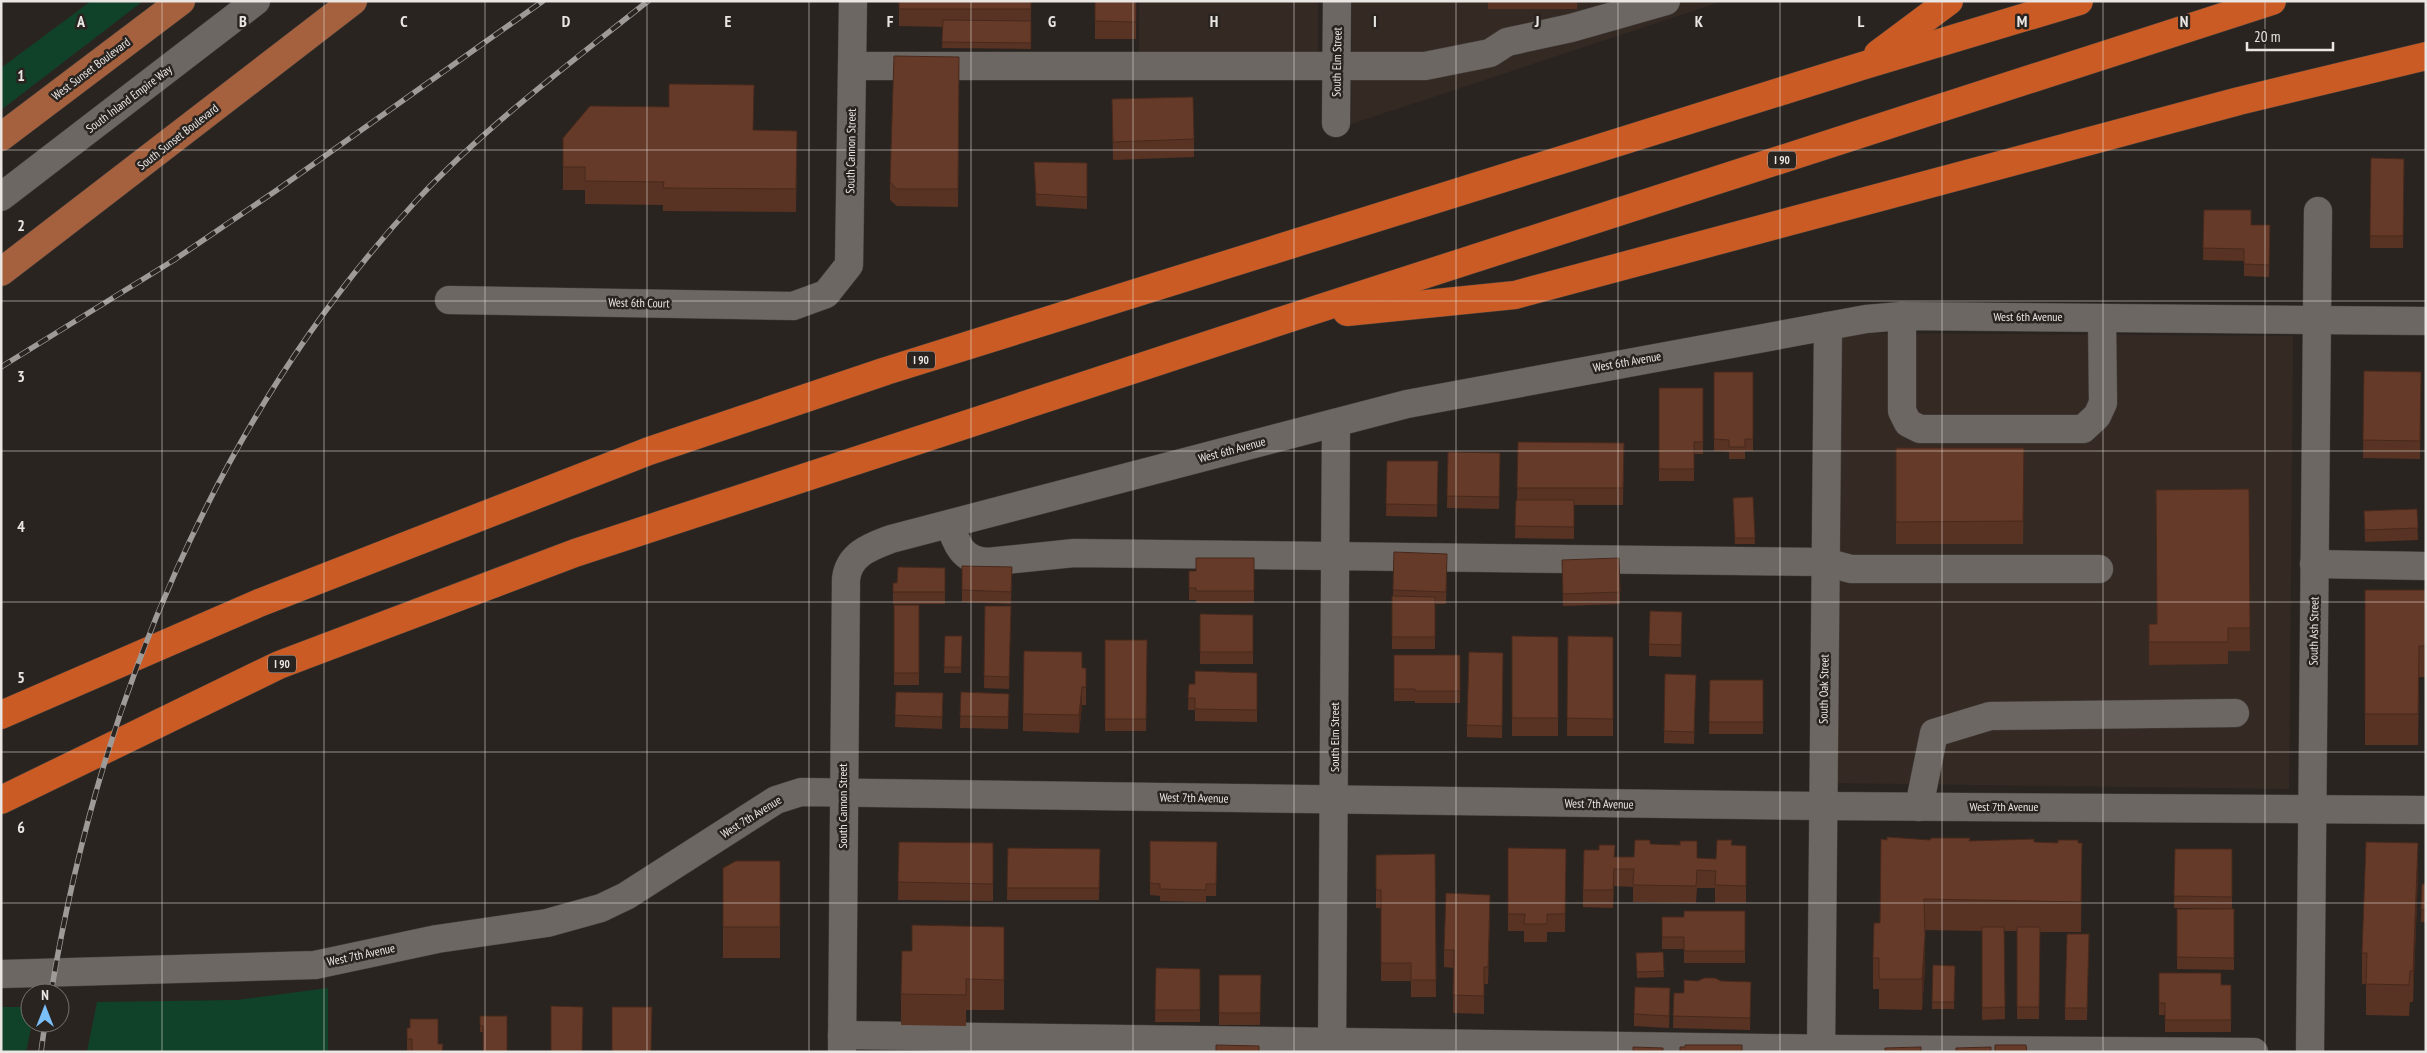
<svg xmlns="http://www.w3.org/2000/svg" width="2427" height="1053" font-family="'PT Sans Narrow',sans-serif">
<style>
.built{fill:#352a23}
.green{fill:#104229}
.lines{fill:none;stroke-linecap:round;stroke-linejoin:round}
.minor-casing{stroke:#46423e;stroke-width:29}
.major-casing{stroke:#46423e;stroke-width:29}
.highway-casing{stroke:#46423e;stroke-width:29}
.minor{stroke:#6d6763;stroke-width:28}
.major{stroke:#a5603d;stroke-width:28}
.highway{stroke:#ca5b24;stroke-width:28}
.rail-casing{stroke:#9e9a97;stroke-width:5.5}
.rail{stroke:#2a2421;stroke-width:4;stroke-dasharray:11;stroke-linecap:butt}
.wall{fill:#583222}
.shaded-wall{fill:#47291c}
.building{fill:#663a28;stroke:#47291c}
.grid{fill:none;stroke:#e9e6e3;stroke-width:1;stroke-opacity:0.55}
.labels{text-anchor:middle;stroke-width:5;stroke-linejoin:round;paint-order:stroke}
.shield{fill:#2a2421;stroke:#b0aca9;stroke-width:1}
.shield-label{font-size:11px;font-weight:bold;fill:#e9e6e3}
.street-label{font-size:12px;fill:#e9e6e3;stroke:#2a2421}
.grid-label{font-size:16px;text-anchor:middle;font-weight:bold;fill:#e9e6e3;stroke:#2a2421;stroke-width:5;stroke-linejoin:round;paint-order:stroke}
</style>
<rect width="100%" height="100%" fill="#2a2421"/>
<!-- built -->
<g class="built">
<polygon points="1139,1 1318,1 1318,73 1139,70"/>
<polygon points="1352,1 1723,1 1351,124"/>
<polygon points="1838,333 2293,336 2289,789 1834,783"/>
</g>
<!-- green -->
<g class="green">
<polygon points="91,1 143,1 1,110 1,68"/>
<polygon points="328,988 328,1052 87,1052 97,1002 237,1000"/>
<polygon points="1,1007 30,1007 30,1023 32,1023 26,1052 1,1052"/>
</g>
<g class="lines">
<defs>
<g id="minor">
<polyline points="852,66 1425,66 1490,53 1507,42 1571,28 1666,1"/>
<polyline points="1336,123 1337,1"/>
<polyline points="1,197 256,1"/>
<polyline points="449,300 793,306 826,294 849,265 853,1"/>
<polyline points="1902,316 1902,411 1908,423 1920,429 2083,429 2097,416 2103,403 2102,318"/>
<path d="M950,524C957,545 962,560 987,562L1074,553L1825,562L1851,569H2099"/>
<polyline points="2314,564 2426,566"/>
<polyline points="1919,807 1934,733 1990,716 2235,713"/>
<polyline points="1,974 315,965 437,939 547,923 601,908 626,896 776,800 801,792 1822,806 2426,810"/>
<polyline points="842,1035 1841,1049 2254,1052"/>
<path d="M842,1052L846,579C849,554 870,547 891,539L1407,404L1866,319L1902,316L2426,321"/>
<polyline points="1332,1052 1336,423"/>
<polyline points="1821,1052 1828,326"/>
<polyline points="2310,1052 2318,211"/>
</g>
<g id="major">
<polyline points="1,137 181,1"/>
<polyline points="1,272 353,1"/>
</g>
<g id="highway">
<polyline points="1878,54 1949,1"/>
<polyline points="1347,312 1515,295 2239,101 2426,56"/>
<polyline points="1,715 259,603 649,451 886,371 1862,66 2079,1"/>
<polyline points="1,800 279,665 575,553 1293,317 2272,1"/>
</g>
</defs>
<!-- minor casing -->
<use href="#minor" class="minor-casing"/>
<!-- major casing -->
<use href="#major" class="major-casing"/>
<!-- highway casing -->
<use href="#highway" class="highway-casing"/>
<!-- minor -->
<use href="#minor" class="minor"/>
<!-- major -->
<use href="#major" class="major"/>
<!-- highway -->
<use href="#highway" class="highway"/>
<defs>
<g id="rail">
<polyline points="1,367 174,260 277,190 543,1"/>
<path d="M51,993C99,704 216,417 417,200C486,126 569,64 648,1"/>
<polyline points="41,1052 45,1023"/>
</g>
</defs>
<!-- rail casing -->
<use href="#rail" class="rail-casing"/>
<!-- rail -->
<use href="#rail" class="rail"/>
</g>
<!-- wall -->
<g class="wall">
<polygon points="899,1 1031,1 1031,49 942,48 943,27 899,26"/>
<rect x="1095" y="1" width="41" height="38"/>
<rect x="1488" y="1" width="89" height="8"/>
<polygon points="959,57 958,207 897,206 890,200 890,182"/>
<polygon points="1112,99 1194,139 1194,157 1113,160"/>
<polygon points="753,130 797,131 796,212 663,211 663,205 585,204 585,190 563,190 563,138"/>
<polygon points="2371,158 2404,159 2403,248 2370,248"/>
<polygon points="1034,162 1087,163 1087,209 1036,206"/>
<polygon points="2204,210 2251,225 2270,225 2269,277 2244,276 2244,261 2203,260"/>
<polygon points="2364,371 2421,372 2420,459 2363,458"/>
<polygon points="1714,372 1753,372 1753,451 1745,451 1745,459 1729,459 1729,452 1714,451"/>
<polygon points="1659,388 1703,388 1703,454 1694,454 1694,481 1659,481"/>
<polygon points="1518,442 1624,443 1623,505 1574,505 1574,539 1515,538 1516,500 1517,500"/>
<polygon points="1896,448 2024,471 2023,544 1896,544"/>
<polygon points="1448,452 1500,453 1499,509 1447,508"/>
<polygon points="1387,461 1438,461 1437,517 1386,516"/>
<polygon points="2249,489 2250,651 2228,651 2228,664 2149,665 2149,624 2157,624"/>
<polygon points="1753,497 1755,544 1735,544 1733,498"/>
<polygon points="2417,509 2418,540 2365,542 2364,511"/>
<polygon points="1394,552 1447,566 1446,604 1435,604 1435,649 1392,649 1392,596 1393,596"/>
<polygon points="1254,558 1254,603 1196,603 1196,600 1189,600 1189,571 1196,571"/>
<polygon points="1562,560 1620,592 1620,604 1563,606"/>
<polygon points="962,566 1012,567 1011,604 962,602"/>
<polygon points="945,568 945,604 893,604 893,583 897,583"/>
<polygon points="2365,590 2426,590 2426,677 2419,677 2418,745 2365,745"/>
<rect x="894" y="605" width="25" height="80"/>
<polygon points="985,606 1011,606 1009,689 984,688"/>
<polygon points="1200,614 1253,615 1253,664 1200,664"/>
<polygon points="1682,624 1681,657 1649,656 1649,644"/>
<polygon points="945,636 962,636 961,673 944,673"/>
<polygon points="1512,636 1558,637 1558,736 1512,736"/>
<polygon points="1568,636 1613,637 1613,736 1567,736"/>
<polygon points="1105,640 1147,640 1146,731 1105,731"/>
<polygon points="1394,655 1460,655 1460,703 1415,703 1415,701 1394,701"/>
<polygon points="1503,665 1502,738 1467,737 1467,725"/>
<polygon points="1082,668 1086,668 1086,705 1082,705 1079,733 1023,731 1023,714"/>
<polygon points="1257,673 1257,722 1195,721 1195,710 1188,710 1189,684 1195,684"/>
<polygon points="1665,674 1696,675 1694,744 1664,743"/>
<polygon points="1710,680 1763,680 1763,734 1709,734"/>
<polygon points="896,692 943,693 942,729 895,727"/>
<polygon points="961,692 1009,694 1008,729 960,728"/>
<polygon points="1930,840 2082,843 2081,932 2040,932 2039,1019 2017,1019 2017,931 2004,931 2005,1019 1982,1020 1982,931 1925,930 1925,966 1922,1010 1879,1009 1879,989 1873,989 1873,958"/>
<polygon points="1150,841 1217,842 1216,896 1206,896 1206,902 1160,901 1160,896 1150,895"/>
<polygon points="899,842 993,843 993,901 898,900"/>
<polygon points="1650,844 1697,858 1716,859 1732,845 1746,846 1746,903 1715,903 1715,888 1697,888 1696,903 1633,902 1633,887 1614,886 1613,908 1583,907 1583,890 1615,857 1634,857"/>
<polygon points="1008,848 1100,849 1099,900 1007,900"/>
<polygon points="1508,848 1566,849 1565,932 1547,932 1547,942 1524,942 1524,931 1508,931"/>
<polygon points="2175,849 2232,849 2232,909 2174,908"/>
<polygon points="1435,854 1436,997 1411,997 1411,981 1381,981 1381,908 1376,908 1376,855"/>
<polygon points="780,861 780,958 723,958 723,868"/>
<polygon points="2418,874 2413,1002 2410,1002 2409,1016 2366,1015 2366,984 2362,984 2362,953"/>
<polygon points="2422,884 2426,884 2426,922 2421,922"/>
<polygon points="2177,909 2234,909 2234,970 2177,969"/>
<polygon points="1745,911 1745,963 1684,963 1684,949 1662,949 1662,917 1684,917"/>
<polygon points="1490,912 1488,984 1484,984 1484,1014 1453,1013 1454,968 1444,967 1444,950"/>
<polygon points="1004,927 1004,1010 966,1010 966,1026 901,1025 901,994 912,951"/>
<polygon points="2089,934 2087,1020 2065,1020 2065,1008"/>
<polygon points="1663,952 1664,977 1637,978 1636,953"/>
<polygon points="1933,965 1955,966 1954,1009 1932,1009"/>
<polygon points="1156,968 1200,969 1200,1022 1155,1022"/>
<polygon points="2159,973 2221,985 2231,985 2231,1032 2165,1032 2165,1015 2159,1015"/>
<polygon points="1219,975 1261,975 1260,1025 1219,1025"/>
<polygon points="1721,981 1751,982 1750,1030 1673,1028 1674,993 1684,993"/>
<polygon points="1670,1000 1669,1028 1634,1026 1634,1014"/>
<polygon points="480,1016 507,1016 483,1032 480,1032"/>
<polygon points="438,1019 412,1051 407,1051 407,1028 410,1028"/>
</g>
<!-- shaded-wall -->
<g class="shaded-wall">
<polygon points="1082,687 1082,705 1079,733 1079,715"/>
<polygon points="2418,843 2418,874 2413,1002 2413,971"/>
<polygon points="1490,895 1490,912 1488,984 1488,967"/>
<polygon points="1925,935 1925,966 1922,1010 1922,979"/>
</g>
<!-- building -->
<g class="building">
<rect x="899" y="1" width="132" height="8"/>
<polygon points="1095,1 1136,1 1136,22 1095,21"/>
<polygon points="943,20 1031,21 1031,43 942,42"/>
<polygon points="894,56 959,57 958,189 897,189 890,182"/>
<polygon points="669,84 754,85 753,130 797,131 796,189 663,188 664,182 585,181 585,167 563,167 563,138 590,106 669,107"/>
<polygon points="1193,97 1194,139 1113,142 1112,99"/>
<polygon points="2371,158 2404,159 2403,236 2370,236"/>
<polygon points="1034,162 1087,163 1087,197 1036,194"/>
<polygon points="2204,210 2251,210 2251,225 2270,225 2269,265 2244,264 2244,249 2203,248"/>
<polygon points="2364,371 2421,372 2420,441 2363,440"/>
<polygon points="1714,372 1753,372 1753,439 1745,439 1745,447 1729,447 1729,440 1714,439"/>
<polygon points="1659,388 1703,388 1703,442 1694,442 1694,469 1659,469"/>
<polygon points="1518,442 1624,443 1623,488 1517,488"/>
<polygon points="1896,448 2024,448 2023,521 1896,522"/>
<polygon points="1448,452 1500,453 1499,497 1447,496"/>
<polygon points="1387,461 1438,461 1437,505 1386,504"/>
<polygon points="2249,489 2250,628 2228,628 2228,642 2149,642 2149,624 2157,624 2156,490"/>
<polygon points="1753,497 1755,538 1735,538 1733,498"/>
<polygon points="1516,500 1574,500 1574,527 1515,526"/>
<polygon points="2417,509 2418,528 2365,530 2364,511"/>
<polygon points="1394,552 1447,554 1446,592 1393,590"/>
<polygon points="1196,558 1254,558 1254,591 1196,591 1196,588 1189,588 1189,571 1196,571"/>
<polygon points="1619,558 1620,592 1563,594 1562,560"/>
<polygon points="962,566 1012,567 1011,592 962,590"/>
<polygon points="898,567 945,568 945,592 893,592 893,583 897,583"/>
<polygon points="2365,590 2426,590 2426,646 2419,646 2418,714 2365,714"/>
<polygon points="1392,596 1435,597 1435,637 1392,637"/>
<rect x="894" y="605" width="25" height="68"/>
<polygon points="985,606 1011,606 1009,677 984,676"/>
<polygon points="1650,611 1682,612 1681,645 1649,644"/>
<polygon points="1200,614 1253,615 1253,652 1200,652"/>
<polygon points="945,636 962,636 961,667 944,667"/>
<polygon points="1512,636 1558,637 1558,718 1512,718"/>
<polygon points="1568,636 1613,637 1613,719 1567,718"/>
<polygon points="1105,640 1147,640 1146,719 1105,719"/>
<polygon points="1024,651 1082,652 1082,668 1086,668 1086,687 1082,687 1079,715 1023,714"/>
<polygon points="1469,652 1503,653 1502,726 1467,725"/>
<polygon points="1394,655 1460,655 1460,691 1415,691 1415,689 1394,689"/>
<polygon points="1195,671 1257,673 1257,710 1195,709 1195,698 1188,698 1189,684 1195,684"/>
<polygon points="1665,674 1696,675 1694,732 1664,731"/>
<polygon points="1710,680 1763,680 1763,722 1709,722"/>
<polygon points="896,692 943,693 942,717 895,715"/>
<polygon points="961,692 1009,694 1008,717 960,716"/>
<polygon points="1887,837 1930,840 1931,838 1970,838 1969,841 2034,839 2034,842 2058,843 2058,840 2078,840 2078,843 2082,843 2081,902 1924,899 1925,935 1922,979 1879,979 1879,958 1873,958 1874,923 1880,923 1881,839 1887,840"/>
<polygon points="1635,840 1650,840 1650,844 1680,845 1680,841 1697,841 1697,858 1716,859 1717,840 1732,840 1731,845 1746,846 1746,886 1715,885 1716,871 1697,870 1696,886 1633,885 1634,869 1614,869 1613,890 1583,890 1584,850 1599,850 1599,845 1615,845 1614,857 1634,857"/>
<polygon points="1150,841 1217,842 1216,884 1206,884 1206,890 1160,889 1160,884 1150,883"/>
<polygon points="899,842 993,843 993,884 898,882"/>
<polygon points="2366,842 2418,843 2413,971 2410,971 2409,985 2366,984 2367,953 2362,953"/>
<polygon points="1008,848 1100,849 1099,888 1007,888"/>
<polygon points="1508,848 1566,849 1565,914 1547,914 1547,924 1524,924 1525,914 1508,914"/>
<polygon points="2175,849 2232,849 2232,897 2174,896"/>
<polygon points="1435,854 1436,980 1411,980 1411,963 1381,963 1381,890 1376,890 1376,855"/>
<polygon points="736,861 780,861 780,927 723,927 723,868"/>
<polygon points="2422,884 2426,884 2426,910 2421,910"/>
<polygon points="1446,893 1490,895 1488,967 1484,967 1484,996 1453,995 1454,950 1444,950"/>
<polygon points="2177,909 2234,909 2234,958 2177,957"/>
<polygon points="1684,911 1745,911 1745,951 1684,951 1684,937 1662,937 1662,917 1684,917"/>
<polygon points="912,925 1004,927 1004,980 966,979 966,995 901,994 902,951 912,951"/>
<polygon points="1982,927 2004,927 2005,1007 1982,1008"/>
<polygon points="2017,927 2040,927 2039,1007 2017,1007"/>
<polygon points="2067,934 2089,934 2087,1008 2065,1008"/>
<polygon points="1663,952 1664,971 1637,972 1636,953"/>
<polygon points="1933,965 1955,966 1954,1002 1932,1002"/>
<polygon points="1156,968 1200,969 1200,1010 1155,1010"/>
<polygon points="2159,973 2221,973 2221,985 2231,985 2231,1020 2165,1020 2165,1003 2159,1003"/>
<polygon points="1219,975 1261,975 1260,1013 1219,1013"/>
<polygon points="1704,978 1715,978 1721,981 1751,982 1750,1018 1673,1016 1674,993 1684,993 1684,980 1698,981"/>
<polygon points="1635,987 1670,988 1669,1016 1634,1014"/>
<polygon points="551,1006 583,1007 582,1052 551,1052"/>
<polygon points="612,1007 652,1007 651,1052 612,1052"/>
<polygon points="480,1016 507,1016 507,1052 483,1052 483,1026 480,1026"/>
<polygon points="410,1019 438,1019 438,1044 443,1044 442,1052 412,1052 412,1039 407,1039 407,1028 410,1028"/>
<polygon points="1216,1045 1259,1046 1259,1052 1216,1052"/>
<polygon points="1685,1045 1742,1045 1742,1052 1680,1052 1680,1047 1685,1047"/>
<polygon points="1995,1045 2026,1045 2027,1052 1995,1052"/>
<polygon points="1633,1047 1663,1048 1663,1052 1633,1052"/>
<polygon points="1921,1047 1921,1052 1885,1052 1885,1048"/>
<polygon points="1991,1047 1991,1052 1956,1052 1956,1048"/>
</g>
<!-- grid -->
<path class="grid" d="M162,1V1052M324,1V1052M485,1V1052M647,1V1052M809,1V1052M971,1V1052M1133,1V1052M1294,1V1052M1456,1V1052M1618,1V1052M1780,1V1052M1942,1V1052M2103,1V1052M2265,1V1052M1,150H2426M1,301H2426M1,451H2426M1,602H2426M1,752H2426M1,903H2426"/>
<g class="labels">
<!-- shield labels -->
<g class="shield">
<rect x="1768" y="151.5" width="28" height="17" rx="4"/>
<rect x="907" y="351.5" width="28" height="17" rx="4"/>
<rect x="268" y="655.5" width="28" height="17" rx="4"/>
</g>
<g class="shield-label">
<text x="1782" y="164">I 90</text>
<text x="921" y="364">I 90</text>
<text x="282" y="668">I 90</text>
</g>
<!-- street labels -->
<g class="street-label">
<text transform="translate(1337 62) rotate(-89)" y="4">South Elm Street</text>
<text transform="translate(91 69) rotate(-37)" y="4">West Sunset Boulevard</text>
<text transform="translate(129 99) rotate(-37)" y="4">South Inland Empire Way</text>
<text transform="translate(178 137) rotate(-38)" y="4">South Sunset Boulevard</text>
<text transform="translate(851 151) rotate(-89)" y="4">South Cannon Street</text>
<text transform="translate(639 303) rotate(1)" y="4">West 6th Court</text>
<text x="2028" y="321">West 6th Avenue</text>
<text transform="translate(1627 362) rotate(-10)" y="4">West 6th Avenue</text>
<text transform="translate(1232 450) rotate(-15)" y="4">West 6th Avenue</text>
<text transform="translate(2314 631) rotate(-89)" y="4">South Ash Street</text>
<text transform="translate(1824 689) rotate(-89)" y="4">South Oak Street</text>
<text transform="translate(1335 737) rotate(-90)" y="4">South Elm Street</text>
<text transform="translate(1194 798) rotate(1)" y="4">West 7th Avenue</text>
<text transform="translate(1599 804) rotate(1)" y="4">West 7th Avenue</text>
<text transform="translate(843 806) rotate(-90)" y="4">South Cannon Street</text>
<text x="2004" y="811">West 7th Avenue</text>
<text transform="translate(751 817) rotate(-32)" y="4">West 7th Avenue</text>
<text transform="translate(361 955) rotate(-12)" y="4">West 7th Avenue</text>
</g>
</g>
<g class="grid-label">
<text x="81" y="27">A</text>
<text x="243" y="27">B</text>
<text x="404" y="27">C</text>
<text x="566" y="27">D</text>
<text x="728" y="27">E</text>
<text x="890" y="27">F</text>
<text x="1052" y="27">G</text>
<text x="1214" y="27">H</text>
<text x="1375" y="27">I</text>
<text x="1537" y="27">J</text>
<text x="1699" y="27">K</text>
<text x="1861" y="27">L</text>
<text x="2022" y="27">M</text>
<text x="2184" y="27">N</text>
<text x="21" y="81">1</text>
<text x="21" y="231">2</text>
<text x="21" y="382">3</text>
<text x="21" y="532">4</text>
<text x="21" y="683">5</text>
<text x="21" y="833">6</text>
</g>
<!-- border -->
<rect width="2427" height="1053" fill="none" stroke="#e9e6e3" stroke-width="5"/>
<!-- north arrow -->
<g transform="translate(45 1008)"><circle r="24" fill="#2a2421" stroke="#76726f"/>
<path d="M0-4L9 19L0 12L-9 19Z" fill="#7abff8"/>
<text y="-8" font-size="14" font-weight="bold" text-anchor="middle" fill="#e9e6e3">N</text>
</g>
<!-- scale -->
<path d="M2247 42v8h86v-8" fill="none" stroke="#e9e6e3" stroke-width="2.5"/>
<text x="2254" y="42" font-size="15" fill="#e9e6e3" stroke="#2a2421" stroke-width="4" paint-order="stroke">20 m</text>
</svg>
